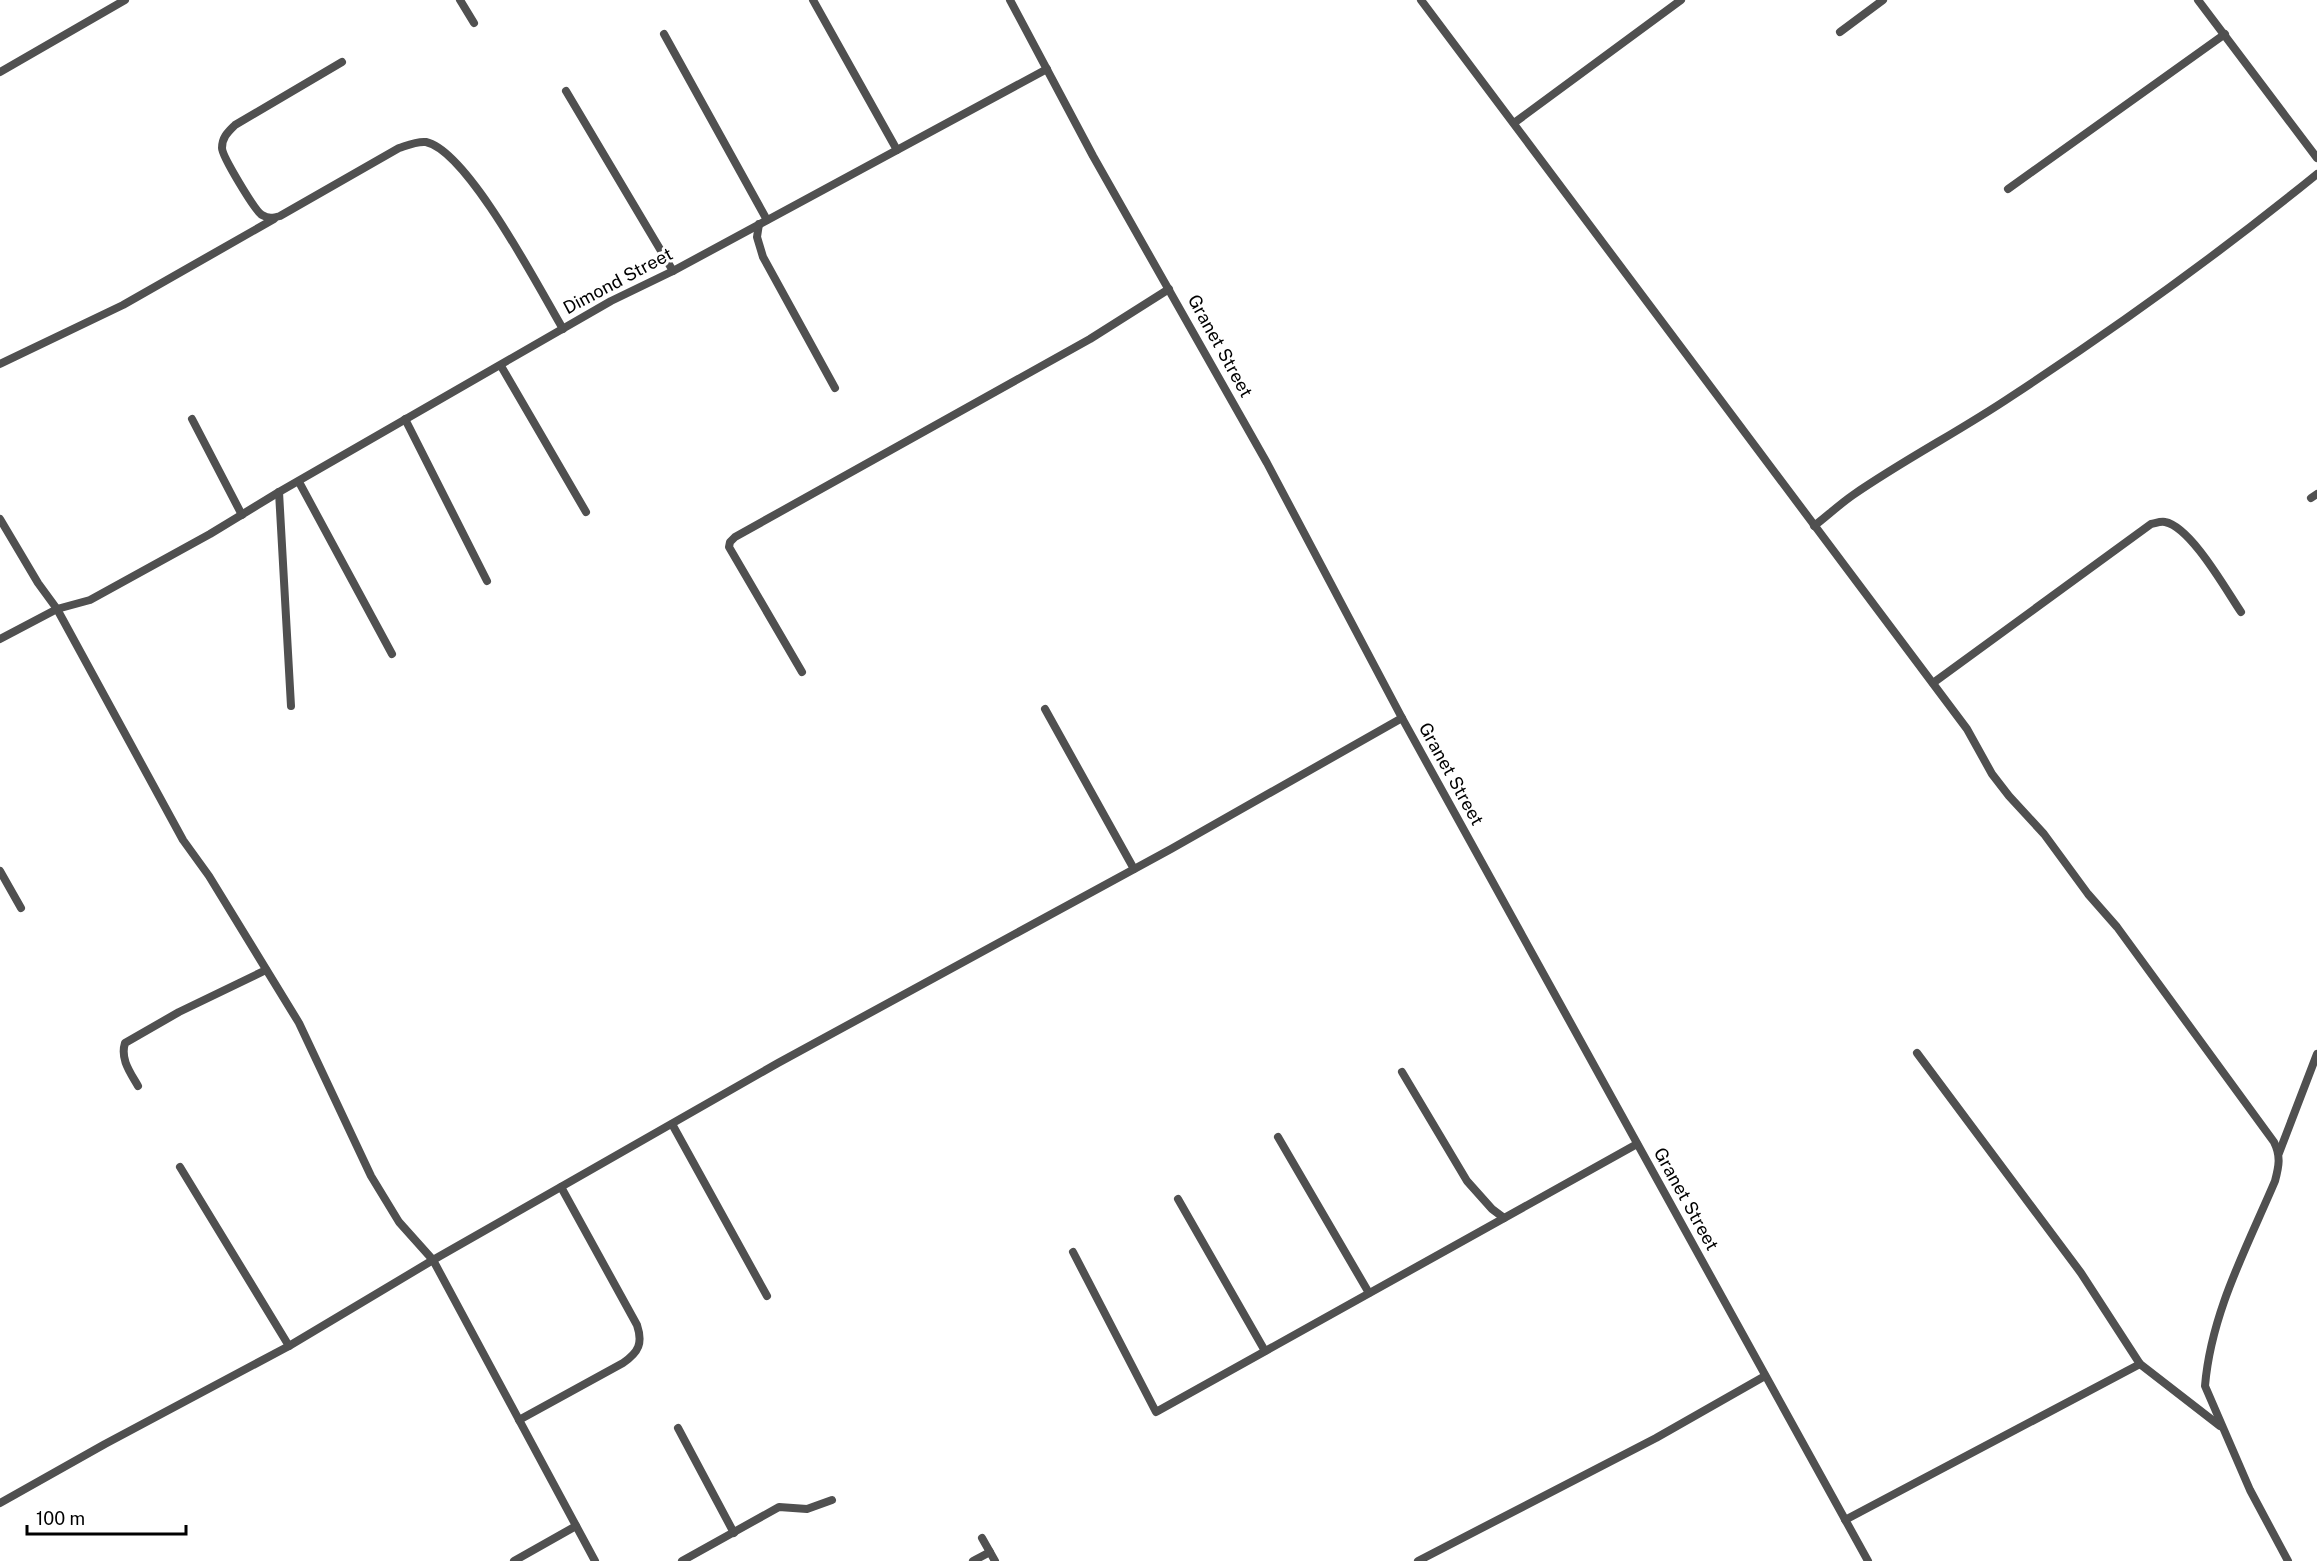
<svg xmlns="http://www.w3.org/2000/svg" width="2317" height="1561" font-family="'Public Sans',sans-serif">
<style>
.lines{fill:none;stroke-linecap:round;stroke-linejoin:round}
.minor{stroke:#505050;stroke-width:8}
.labels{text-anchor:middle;stroke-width:6;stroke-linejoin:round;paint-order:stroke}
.street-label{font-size:18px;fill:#000;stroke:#fff}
</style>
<rect width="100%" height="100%" fill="#fff"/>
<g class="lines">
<!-- minor -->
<g class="minor">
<polyline points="460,0 474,23"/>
<polyline points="813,0 897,150"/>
<polyline points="1010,0 1093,156 1267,463 1402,718 1868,1561"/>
<path d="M1421,0L1967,729L1992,774L2009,796L2044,834L2088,894L2117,927L2274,1142C2281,1156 2279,1166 2275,1181C2247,1247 2211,1313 2205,1386L2250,1490L2288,1561"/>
<polyline points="2198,0 2317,158"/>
<polyline points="1840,32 1883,0"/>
<polyline points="664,34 767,220"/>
<path d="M342,62L235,125C228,132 222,137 222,148C222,156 255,211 262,215C269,219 273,218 280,216L399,148C408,145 417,141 426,142C468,151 540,290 563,329"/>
<polyline points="0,72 125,0"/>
<polyline points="566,91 673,271"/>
<polyline points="1514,123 1681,0"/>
<polyline points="2008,189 2225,34"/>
<polyline points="759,224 757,237 763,257 835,388"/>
<polyline points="0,364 123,305 274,219"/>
<polyline points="501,366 586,512"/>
<polyline points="192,419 242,515"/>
<polyline points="405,419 487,581"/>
<polyline points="299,482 392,654"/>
<polyline points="279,492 291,706"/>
<polyline points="2311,498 2317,494"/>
<polyline points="0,519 38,583 57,609 183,840 209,876 299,1023 371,1176 399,1222 433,1260 595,1561"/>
<path d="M1814,526C1827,516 1840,504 1853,495C1905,459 1960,431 2012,396C2117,327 2219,254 2317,174"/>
<polyline points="0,639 57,609 90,600 210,534 279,492 611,301 673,271 1047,69"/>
<polyline points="802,672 729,547 730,542 735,537 1090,339 1169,289"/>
<path d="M1933,683L2151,524C2156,523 2161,521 2165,522C2191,527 2226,590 2241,612"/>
<polyline points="1045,709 1134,869"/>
<polyline points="0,871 21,908"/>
<polyline points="1917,1053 2081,1273 2140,1364 2220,1426"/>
<polyline points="1402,1072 1467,1181 1492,1209 1504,1218"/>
<path d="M138,1086C130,1072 120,1059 125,1043L179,1012L266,970"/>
<polyline points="672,1124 767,1296"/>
<polyline points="1278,1137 1369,1293"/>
<polyline points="2279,1153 2317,1054"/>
<polyline points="180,1167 289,1346"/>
<polyline points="1178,1199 1265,1351"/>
<polyline points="1073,1252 1156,1412 1637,1144"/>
<path d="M519,1420L623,1363C639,1352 643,1343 637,1325L561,1187"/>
<polyline points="678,1428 734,1533"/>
<polyline points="0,1503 105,1444 289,1346 433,1260 778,1063 1171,849 1402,718"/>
<polyline points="1845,1520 2140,1364"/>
<polyline points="982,1538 995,1561"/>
<polyline points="514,1561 576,1526"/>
<polyline points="682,1561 779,1507 807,1509 832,1500"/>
<polyline points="973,1561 990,1552"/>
<polyline points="1418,1561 1656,1438 1765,1376"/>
</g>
</g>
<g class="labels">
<!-- street labels -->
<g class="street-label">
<text transform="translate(618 281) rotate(-28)" y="6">Dimond Street</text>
<text transform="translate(1220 346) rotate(61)" y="6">Granet Street</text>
<text transform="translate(1451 774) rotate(61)" y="6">Granet Street</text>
<text transform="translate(1686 1199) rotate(61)" y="6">Granet Street</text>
</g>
</g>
<!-- scale -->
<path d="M27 1525v9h159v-9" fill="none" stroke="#000000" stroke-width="3"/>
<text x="36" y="1525" font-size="18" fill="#000000" stroke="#ffffff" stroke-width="4.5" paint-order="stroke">100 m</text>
</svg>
